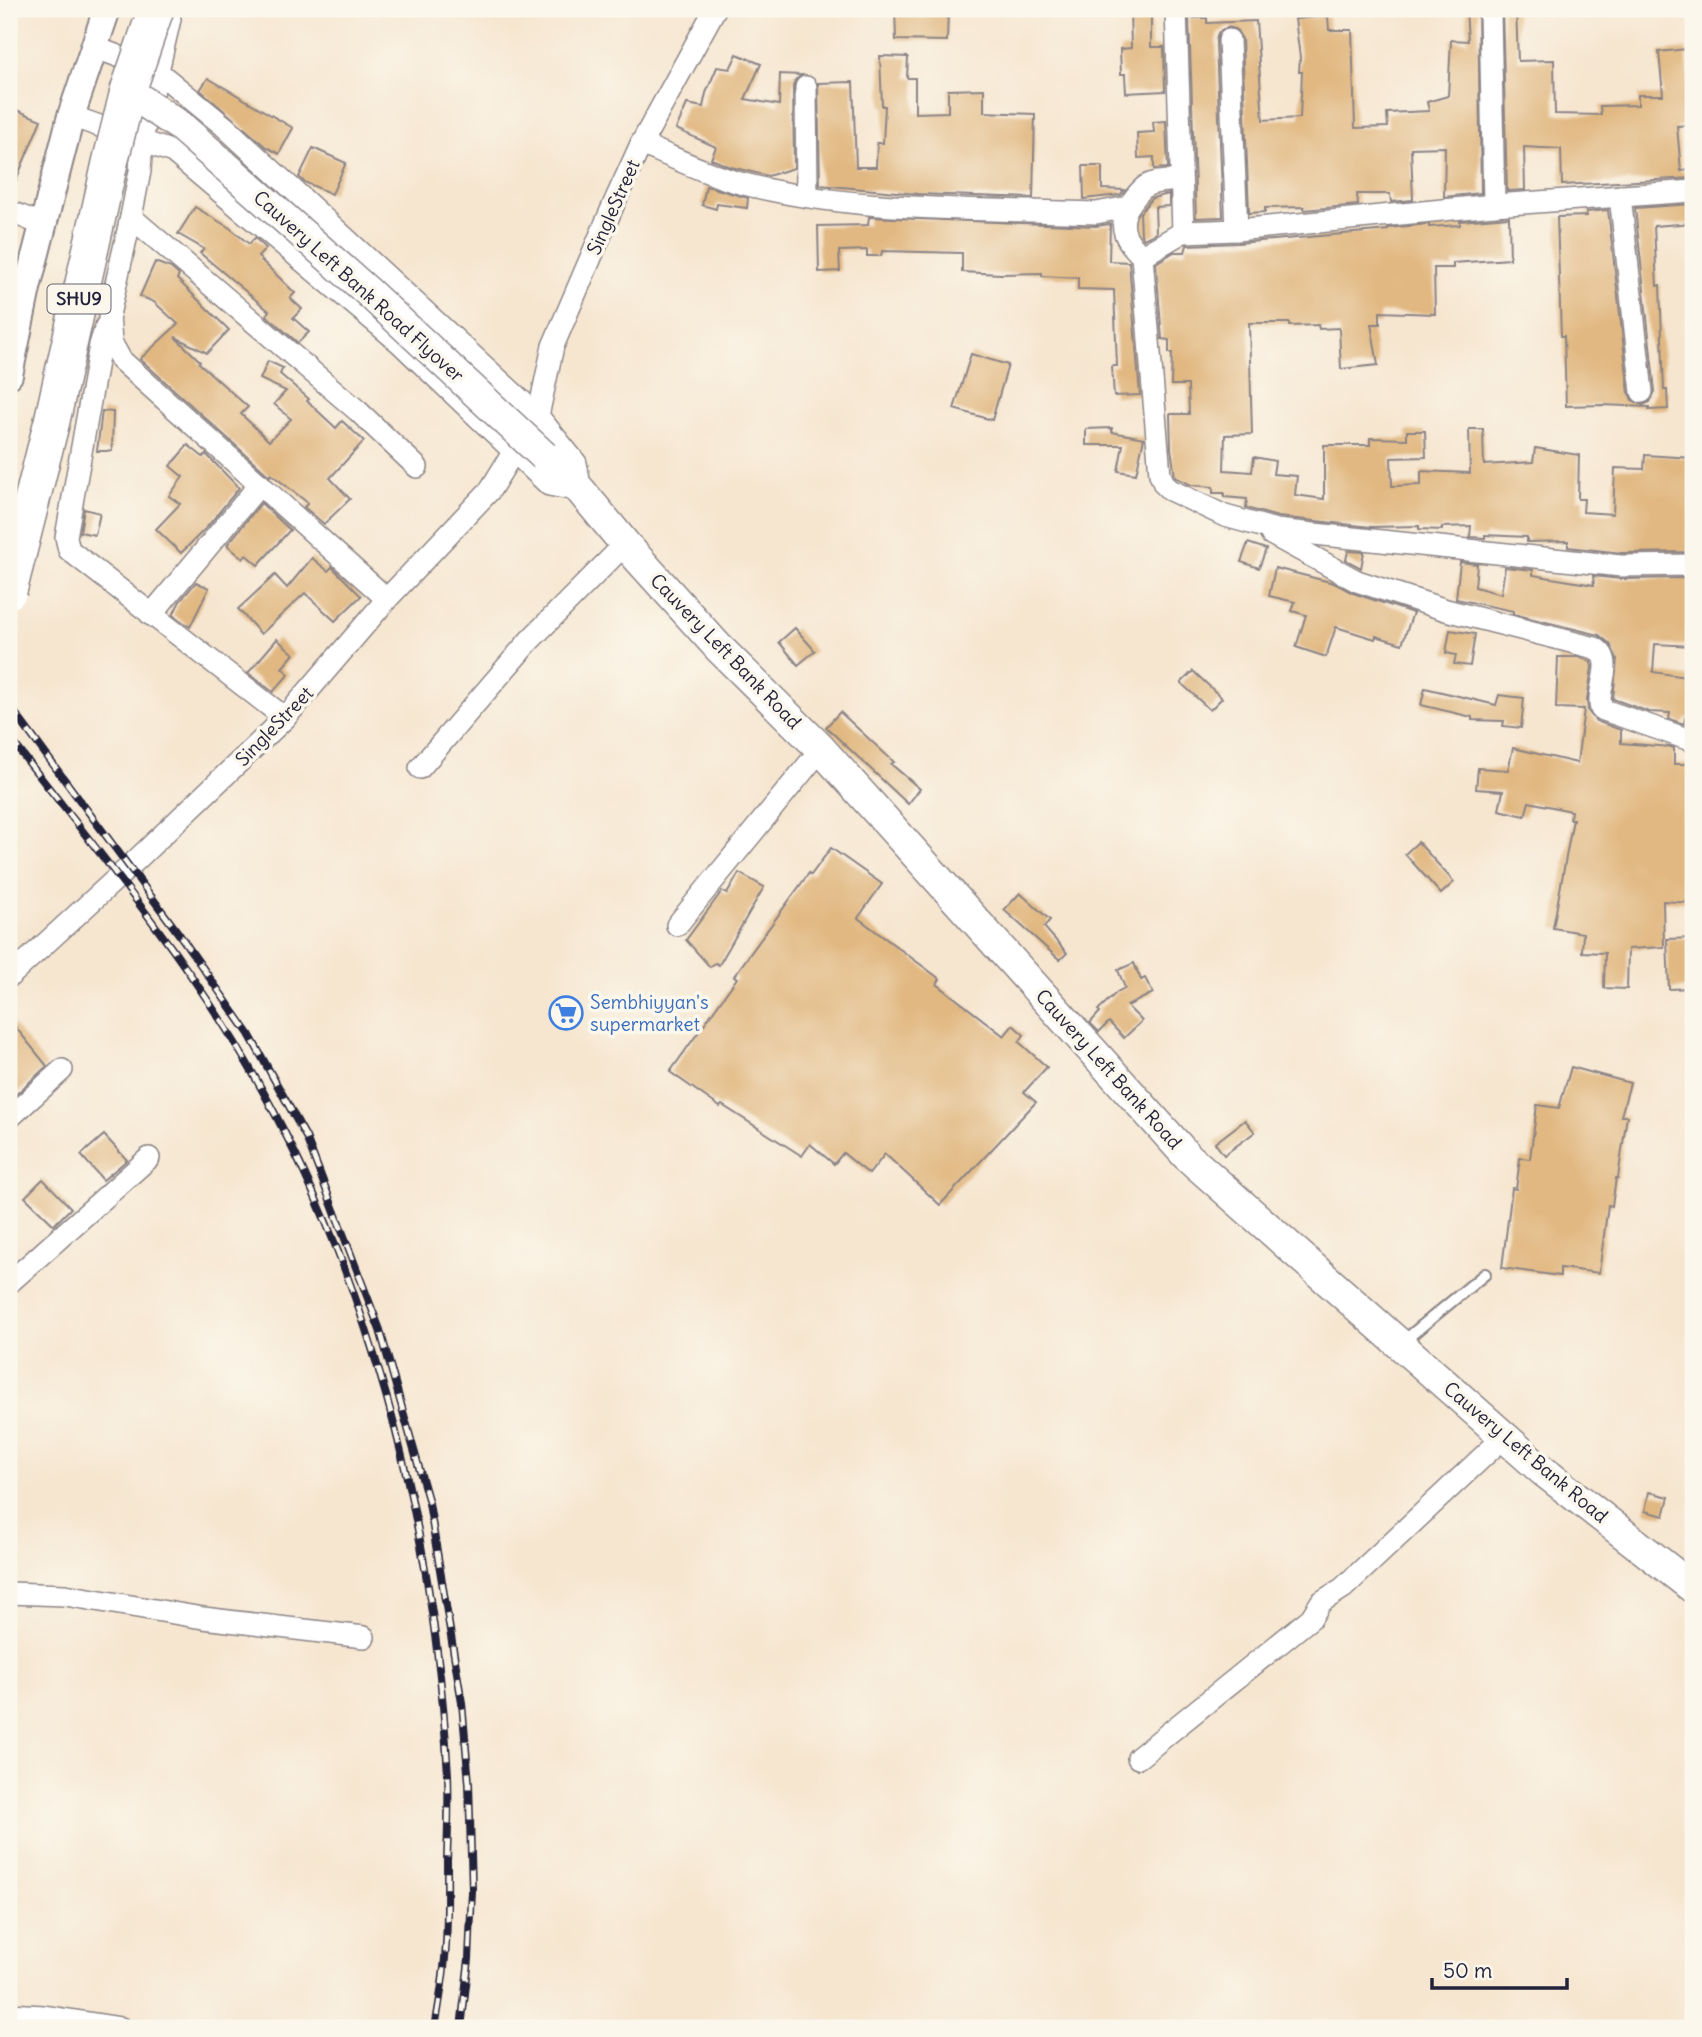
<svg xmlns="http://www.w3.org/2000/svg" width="1702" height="2037" font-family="Delius,sans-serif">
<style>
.building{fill:#e1b881}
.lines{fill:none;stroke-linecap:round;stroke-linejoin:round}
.service-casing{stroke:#8c8486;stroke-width:14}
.minor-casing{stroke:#8c8486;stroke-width:24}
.tertiary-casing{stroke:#8c8486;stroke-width:30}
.secondary-casing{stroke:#8c8486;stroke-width:33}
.service{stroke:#fff;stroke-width:10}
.minor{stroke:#fff;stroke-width:21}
.tertiary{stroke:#fff;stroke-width:26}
.secondary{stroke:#fff;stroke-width:30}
.rail-casing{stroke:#22223b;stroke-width:8}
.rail{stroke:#fbf7ec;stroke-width:5;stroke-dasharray:16;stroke-linecap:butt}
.secondary-bridge-casing{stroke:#8c8486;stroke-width:33;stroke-linecap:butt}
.trunk-bridge-casing{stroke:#8c8486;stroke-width:38;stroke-linecap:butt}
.secondary-bridge{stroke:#fff;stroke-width:30}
.trunk-bridge{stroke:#fff;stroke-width:35}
.labels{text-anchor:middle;stroke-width:7;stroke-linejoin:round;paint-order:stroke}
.shield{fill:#fbf7ec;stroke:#636270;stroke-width:2}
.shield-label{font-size:18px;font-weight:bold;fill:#22223b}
.street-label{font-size:19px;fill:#22223b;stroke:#fbf7ec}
.shop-label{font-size:19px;fill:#366cbe;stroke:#fbf7ec;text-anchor:start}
</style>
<rect width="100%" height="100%" fill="#fbf7ec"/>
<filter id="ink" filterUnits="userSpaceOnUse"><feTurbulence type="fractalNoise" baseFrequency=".0143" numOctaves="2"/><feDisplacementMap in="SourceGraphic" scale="14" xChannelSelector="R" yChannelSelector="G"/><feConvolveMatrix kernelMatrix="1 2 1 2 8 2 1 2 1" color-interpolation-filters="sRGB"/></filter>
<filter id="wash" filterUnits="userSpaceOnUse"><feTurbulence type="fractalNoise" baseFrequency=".00686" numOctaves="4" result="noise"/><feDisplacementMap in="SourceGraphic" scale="28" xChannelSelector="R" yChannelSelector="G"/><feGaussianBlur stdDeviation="1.57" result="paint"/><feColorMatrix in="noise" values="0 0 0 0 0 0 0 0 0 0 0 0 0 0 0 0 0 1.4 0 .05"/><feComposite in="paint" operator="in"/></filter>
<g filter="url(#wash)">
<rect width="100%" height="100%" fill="#f6e6d0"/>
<g id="blocks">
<!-- building -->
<g class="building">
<polygon points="895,9 948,9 947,41 896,40"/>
<polygon points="1130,9 1151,9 1151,47 1164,47 1165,91 1126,93 1125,74 1121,74 1120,49 1131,48"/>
<polygon points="1466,9 1478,9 1481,193 1444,197 1445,147 1411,148 1413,200 1391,202 1390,194 1357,194 1358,205 1304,210 1304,207 1265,208 1265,212 1249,213 1242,39 1236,29 1228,27 1218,33 1216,41 1223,217 1196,218 1189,18 1207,18 1207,23 1256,21 1263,120 1300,118 1302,72 1299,72 1300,57 1295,19 1328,16 1329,30 1352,30 1355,128 1388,127 1387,113 1429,111 1427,102 1448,96 1451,40 1468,41"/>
<polygon points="1502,9 1516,9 1518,61 1554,60 1555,114 1601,115 1600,106 1638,105 1638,95 1663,95 1659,52 1686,49 1693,125 1677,126 1681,171 1693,169 1693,178 1562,185 1561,149 1524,147 1525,190 1507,191"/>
<polygon points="737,54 761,64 745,99 779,105 780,74 802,75 795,80 793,87 794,168 768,176 731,167 711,159 716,147 676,129 687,104 703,107 706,93 717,67 730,69"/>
<polygon points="880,56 908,57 907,78 915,78 915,113 948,112 948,90 984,89 984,112 1035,114 1033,198 918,194 820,185 818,83 853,82 856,167 876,167 877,143 883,143 885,106 882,106"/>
<polygon points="208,78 293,128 279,154 266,147 200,90"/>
<polygon points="9,107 41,120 9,197"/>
<polygon points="1166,121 1168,168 1154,169 1154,157 1138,158 1137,133 1154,132 1153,122"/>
<polygon points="313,148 346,163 332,194 304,182 299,177"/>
<polygon points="1083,166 1102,166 1102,189 1124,190 1120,195 1084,199"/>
<polygon points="706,186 748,198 747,208 717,204 716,209 702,205"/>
<polygon points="1169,194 1169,206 1155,207 1156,233 1144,239 1141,235 1140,213 1152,198"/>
<polygon points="1693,204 1693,223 1654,226 1657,286 1660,285 1664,390 1667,390 1668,409 1649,410 1649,407 1603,405 1566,406 1564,336 1561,336 1557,217 1587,216 1586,212 1608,210 1629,393 1632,400 1643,405 1650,402 1655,391 1635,208"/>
<polygon points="195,207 230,228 249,244 255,238 266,248 258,257 295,293 290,298 302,309 293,318 309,332 298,343 266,315 269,311 200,253 204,249 178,234"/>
<polygon points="869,217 1096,226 1110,224 1109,261 1129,262 1140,395 1114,396 1112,366 1117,366 1114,290 1078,289 1078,278 1042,276 1042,273 1001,274 962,272 962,253 882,251 881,256 867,256 867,250 839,251 840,271 819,272 818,226 868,225"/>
<polygon points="1509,217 1510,259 1453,263 1453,268 1434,268 1435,314 1380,312 1380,324 1371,324 1378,365 1341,369 1339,328 1319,329 1318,325 1290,326 1290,323 1249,323 1252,434 1225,435 1224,470 1252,472 1254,457 1275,461 1273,474 1297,476 1295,495 1324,499 1324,445 1370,445 1370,438 1407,439 1407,431 1425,431 1426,457 1391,458 1392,486 1421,485 1421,471 1470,473 1469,429 1483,429 1484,465 1533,462 1535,448 1579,455 1578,499 1584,499 1583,512 1613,514 1615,468 1644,469 1645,455 1693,458 1693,552 1622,553 1568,547 1568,541 1527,542 1527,537 1485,535 1485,538 1470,537 1471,526 1442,527 1442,530 1419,529 1419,526 1371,527 1278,517 1246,508 1247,499 1224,497 1224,493 1213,493 1213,487 1191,485 1175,477 1171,448 1170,414 1189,414 1188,385 1171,385 1172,353 1169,353 1169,340 1162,339 1156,263 1174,252 1185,252 1187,245 1238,243 1388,230 1388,228 1429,224 1429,227 1460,225 1460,221"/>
<polygon points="155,262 171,268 179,275 177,279 229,330 207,353 175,337 200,361 199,363 248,407 241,414 269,441 291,419 274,404 286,391 260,379 268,361 283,368 280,374 309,399 307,401 336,428 342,421 364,441 330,478 350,499 324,524 304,507 308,503 271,474 270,476 266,473 140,359 178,324 154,302 140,296"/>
<polygon points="971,354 1008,365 992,420 954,409"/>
<polygon points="102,411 113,412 112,451 97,451"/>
<polygon points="1112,428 1112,432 1144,438 1136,474 1118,471 1123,445 1086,445 1086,429"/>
<polygon points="188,445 203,457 206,454 239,488 207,527 181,553 156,529 180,504 169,496 183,477 170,466"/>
<polygon points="261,503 290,530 258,565 246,555 243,559 227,545"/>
<polygon points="84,509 100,513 95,535 80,532"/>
<polygon points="1248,543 1266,549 1259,568 1241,562"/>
<polygon points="1348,551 1364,552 1361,568 1346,560"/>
<polygon points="312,558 328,571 332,567 361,596 335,621 305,593 261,634 238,609 275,575 287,588"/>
<polygon points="1460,562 1477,564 1475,587 1501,594 1505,567 1533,570 1533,575 1594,585 1593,576 1621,579 1693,578 1693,646 1655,644 1653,672 1693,678 1693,720 1685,718 1684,724 1669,719 1670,713 1649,712 1613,699 1617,659 1610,644 1599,635 1513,614 1513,611 1456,599"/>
<polygon points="1275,568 1334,583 1353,593 1413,613 1402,644 1376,636 1375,639 1336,627 1326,657 1296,647 1306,615 1292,611 1295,602 1269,596"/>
<polygon points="196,582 209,588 190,627 173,615 180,601"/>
<polygon points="795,628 815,651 798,665 779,642"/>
<polygon points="1450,630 1475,634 1470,666 1454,664 1456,655 1446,653"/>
<polygon points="277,639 294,654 282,668 289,674 273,692 248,673"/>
<polygon points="1558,657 1579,657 1591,662 1592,667 1587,700 1588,711 1596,721 1621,730 1621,743 1671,747 1674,748 1674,764 1693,764 1689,878 1693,878 1693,903 1663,901 1664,947 1628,949 1627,989 1604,988 1605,953 1582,952 1583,933 1553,928 1573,819 1570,819 1571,811 1529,802 1525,816 1499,810 1503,791 1476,789 1478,768 1508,770 1513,748 1577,763 1584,709 1556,708"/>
<polygon points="1193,671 1222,698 1210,710 1181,683"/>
<polygon points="1425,688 1496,705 1499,695 1524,698 1521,728 1503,726 1504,721 1472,720 1472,717 1421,705"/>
<polygon points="840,712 894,762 891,764 920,789 908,804 826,727"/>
<polygon points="1418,842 1454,882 1441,894 1405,854"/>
<polygon points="831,848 882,884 858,918 940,979 937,984 1004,1036 1013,1025 1024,1035 1019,1042 1047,1067 1024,1092 1036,1102 940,1205 885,1154 869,1174 843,1153 834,1164 810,1144 802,1156 722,1105 720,1107 670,1072 737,978 734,976 809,873 811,875"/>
<polygon points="739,873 764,887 719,965 715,963 710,967 686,940 722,891 727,894"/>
<polygon points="1020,893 1050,920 1044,927 1067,953 1060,960 1004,910"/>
<polygon points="1693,938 1693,959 1690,959 1691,988 1669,989 1667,939"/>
<polygon points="1134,963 1141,980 1145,978 1153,993 1127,1006 1142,1021 1124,1038 1109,1022 1099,1032 1090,1023 1100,1012 1098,1010 1117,992 1125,988 1118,970"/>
<polygon points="9,1019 47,1066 9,1101"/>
<polygon points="1571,1067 1630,1083 1621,1116 1627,1116 1618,1178 1616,1178 1612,1206 1608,1205 1599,1273 1560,1268 1560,1276 1502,1268 1512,1188 1516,1189 1520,1158 1530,1159 1537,1105 1559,1108"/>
<polygon points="1245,1120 1255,1132 1224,1155 1215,1143"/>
<polygon points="104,1135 127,1160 103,1180 81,1155"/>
<polygon points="43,1179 71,1208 54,1225 25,1197"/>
<polygon points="1649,1492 1669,1497 1664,1516 1645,1511"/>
</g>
</g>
</g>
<g filter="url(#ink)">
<use href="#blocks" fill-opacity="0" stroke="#8c8486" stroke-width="2"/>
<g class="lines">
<defs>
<polyline id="service" points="1400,1344 1485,1274"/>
<g id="minor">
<polyline points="1176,9 1183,232"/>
<polyline points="1490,13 1494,205"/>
<polyline points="170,19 142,140 140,171 131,217 109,315 111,342 121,360 387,599"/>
<polyline points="1229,40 1237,230"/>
<polyline points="806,87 807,196"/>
<polyline points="71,116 173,152 399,342 549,485 581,491 576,463 538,416 224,126 157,71 94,47"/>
<path d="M641,144C673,157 706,174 740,183C855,213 978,208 1096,213L1128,207C1147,179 1149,183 1181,180"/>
<polyline points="1620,196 1642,392"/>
<path d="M1128,207C1117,228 1127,242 1142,256L1160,474L1164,484L1170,490L1225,516L1276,530L1621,566L1693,565"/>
<polyline points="9,211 43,225"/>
<polyline points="131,217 358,411 417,467"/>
<polyline points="1142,256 1183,232 1237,230 1494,205 1693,191"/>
<polyline points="106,326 100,345 66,537 69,550 285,718"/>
<polyline points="538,416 553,346 616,199 641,144 715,9"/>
<path d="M1271,534L1357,581L1446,610L1595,648C1617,661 1595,689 1601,709L1693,741"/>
<polyline points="151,615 260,484"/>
<polyline points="420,768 529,641 625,544"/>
<polyline points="677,925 821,749"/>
<polyline points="9,977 129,867 285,718 387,599 490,490 514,451"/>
<polyline points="9,1118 62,1070"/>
<polyline points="9,1283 149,1158"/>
<polyline points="9,1593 65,1595 203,1618 364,1637"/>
<polyline points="1138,1758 1311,1618 1321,1602 1343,1588 1504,1437"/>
<polyline points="9,2014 44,2016 121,2028"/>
</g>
<polyline id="tertiary" points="9,375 27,288 71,116 107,9"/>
<polyline id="secondary" points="544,456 581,491 625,544 718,647 821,749 1187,1156 1543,1471 1693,1588"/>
</defs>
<!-- service casing -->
<use href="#service" class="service-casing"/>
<!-- minor casing -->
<use href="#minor" class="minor-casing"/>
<!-- tertiary casing -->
<use href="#tertiary" class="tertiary-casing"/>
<!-- secondary casing -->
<use href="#secondary" class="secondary-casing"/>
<!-- service -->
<use href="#service" class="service"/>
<!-- minor -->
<use href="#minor" class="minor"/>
<!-- tertiary -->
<use href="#tertiary" class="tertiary"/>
<!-- secondary -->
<use href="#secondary" class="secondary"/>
<defs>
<g id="rail">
<polyline points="9,705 179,934 249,1034 306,1137 380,1330 429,1503 462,1703 469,1783 472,1890 469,1959 461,2028"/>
<path d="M9,737C86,837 169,935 235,1043C368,1262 434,1520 448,1775C449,1803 448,1831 447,1860C447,1892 448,1926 445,1958C443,1982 439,2005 435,2028"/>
</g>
</defs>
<!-- rail casing -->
<use href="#rail" class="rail-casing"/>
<!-- rail -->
<use href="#rail" class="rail"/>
<defs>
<polyline id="secondary-bridge" points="128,91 180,126 367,291 544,456"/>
<polyline id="trunk-bridge" points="9,591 52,421 110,163 128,91 156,9"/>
</defs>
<!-- secondary-bridge casing -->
<use href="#secondary-bridge" class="secondary-bridge-casing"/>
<!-- trunk-bridge casing -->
<use href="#trunk-bridge" class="trunk-bridge-casing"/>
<!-- secondary-bridge -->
<use href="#secondary-bridge" class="secondary-bridge"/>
<!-- trunk-bridge -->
<use href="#trunk-bridge" class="trunk-bridge"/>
</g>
</g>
<!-- icons -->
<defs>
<symbol id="supermarket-ring" viewBox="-11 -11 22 22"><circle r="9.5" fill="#fbf7ec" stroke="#3f7fe0" stroke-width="1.5"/><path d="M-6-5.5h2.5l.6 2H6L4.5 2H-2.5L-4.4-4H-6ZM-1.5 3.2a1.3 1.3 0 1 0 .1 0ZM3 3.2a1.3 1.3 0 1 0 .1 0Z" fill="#3f7fe0"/></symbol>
</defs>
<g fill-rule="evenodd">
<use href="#supermarket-ring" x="547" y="994" width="38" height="38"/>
</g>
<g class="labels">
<!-- shield labels -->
<rect class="shield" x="47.5" y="284.5" width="63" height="29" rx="5"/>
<g class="shield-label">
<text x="79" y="305">SHU9</text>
</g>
<!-- street labels -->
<g class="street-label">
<text transform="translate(613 207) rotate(-66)" y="7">SingleStreet</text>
<text transform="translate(359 286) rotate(42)" y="7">Cauvery Left Bank Road Flyover</text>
<text transform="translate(726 651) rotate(46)" y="7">Cauvery Left Bank Road</text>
<text transform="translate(274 726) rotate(-46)" y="7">SingleStreet</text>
<text transform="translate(1109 1069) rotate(48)" y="7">Cauvery Left Bank Road</text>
<text transform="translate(1526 1452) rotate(40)" y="7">Cauvery Left Bank Road</text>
</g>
<!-- shop labels -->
<g class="shop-label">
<text x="590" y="1009">Sembhiyyan's<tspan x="590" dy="22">supermarket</tspan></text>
</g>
</g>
<!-- margin -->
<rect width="1702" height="2037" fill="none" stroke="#fbf7ec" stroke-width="35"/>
<!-- scale -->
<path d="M1432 1978v10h135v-10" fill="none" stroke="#22223b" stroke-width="3.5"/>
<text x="1443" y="1978" font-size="21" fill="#22223b" stroke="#fbf7ec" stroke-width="5" paint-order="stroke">50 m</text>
</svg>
